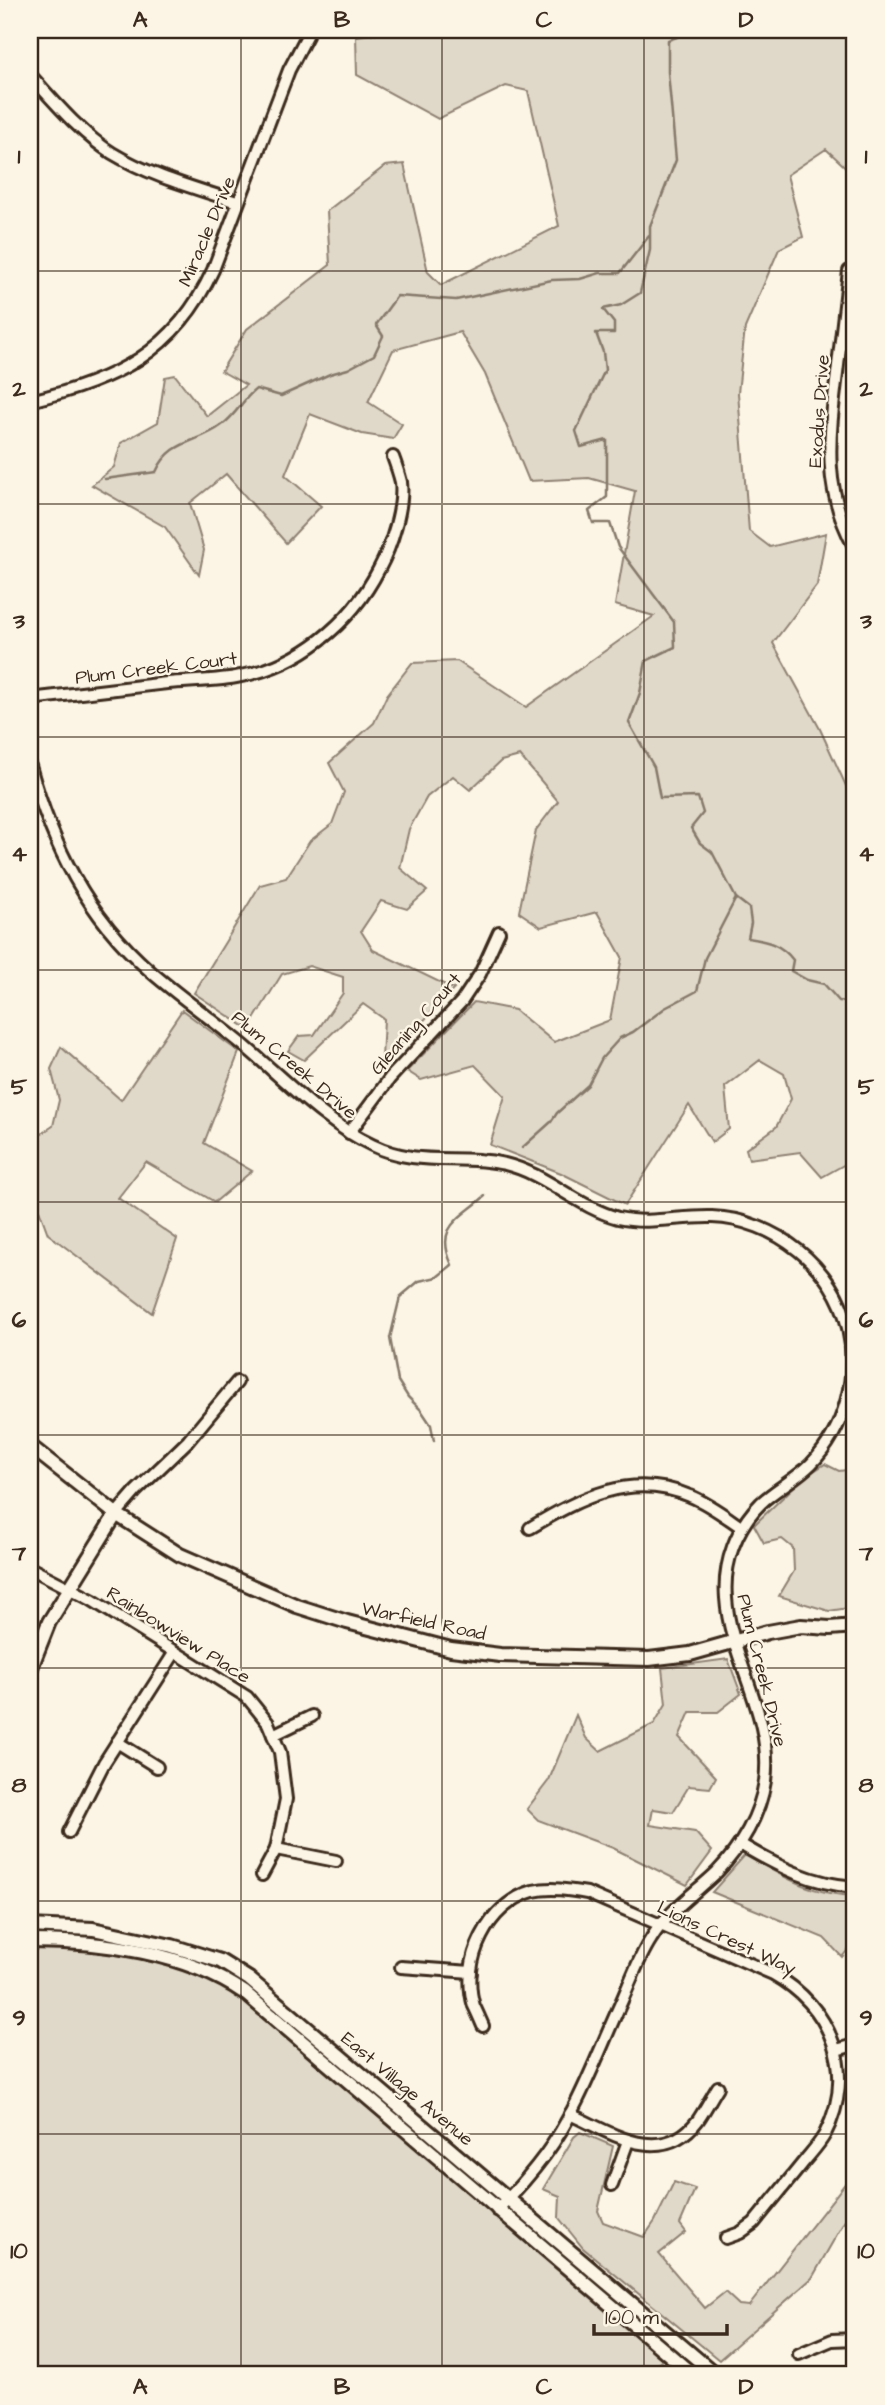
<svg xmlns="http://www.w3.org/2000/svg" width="885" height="2405" font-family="'Architects Daughter',sans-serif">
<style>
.green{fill:#e0d8c8;stroke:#8e8173;stroke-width:2}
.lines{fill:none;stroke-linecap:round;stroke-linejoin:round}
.stream{stroke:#85796b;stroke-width:2.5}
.minor-casing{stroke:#3b2a1e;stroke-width:16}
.tertiary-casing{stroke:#3b2a1e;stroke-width:18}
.minor{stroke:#fcf5e5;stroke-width:10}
.tertiary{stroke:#fcf5e5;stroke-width:12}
.grid{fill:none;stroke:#3b2a1e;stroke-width:2;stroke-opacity:0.55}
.labels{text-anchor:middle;stroke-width:5;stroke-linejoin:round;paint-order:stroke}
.street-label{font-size:19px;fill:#3b2a1e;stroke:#fcf5e5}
.neatline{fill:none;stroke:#3b2a1e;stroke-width:2.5}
.grid-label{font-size:23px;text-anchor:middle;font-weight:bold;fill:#3b2a1e}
</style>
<rect width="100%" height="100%" fill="#fcf5e5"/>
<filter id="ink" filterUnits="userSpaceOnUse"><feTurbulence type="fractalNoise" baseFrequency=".0143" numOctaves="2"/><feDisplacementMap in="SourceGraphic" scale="14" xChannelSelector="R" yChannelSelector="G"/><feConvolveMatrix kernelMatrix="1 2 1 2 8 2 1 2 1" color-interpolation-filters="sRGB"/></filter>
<g filter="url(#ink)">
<!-- green -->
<g class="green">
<polygon points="406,30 855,30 855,183 852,173 826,149 787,175 803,237 779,249 745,328 738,393 749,531 770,547 826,533 817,585 773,643 820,729 852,799 855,797 855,1171 849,1162 822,1177 800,1152 749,1159 746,1149 776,1127 791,1099 784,1074 760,1060 725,1087 729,1129 712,1142 689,1105 625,1205 561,1173 490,1145 505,1096 475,1065 421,1080 407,1071 474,1002 515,1010 554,1042 610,1020 622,957 597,912 541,927 519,912 536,830 558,801 520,756 501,761 470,790 453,776 427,797 409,829 400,868 427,891 407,909 381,901 361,931 373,950 454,989 386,1060 382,1059 384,1019 363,1004 304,1060 288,1051 299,1036 314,1035 343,993 343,977 309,966 282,974 248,1029 194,993 260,885 286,878 310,841 332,824 344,792 329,763 374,723 387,695 412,663 457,661 526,707 654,616 615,605 635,491 589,478 529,481 485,374 460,332 393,350 368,402 402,424 393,439 362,434 310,414 285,475 321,506 286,543 226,474 190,503 204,550 199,575 165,527 92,485 114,467 121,443 158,422 165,377 175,375 207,416 246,385 221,371 247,329 330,265 327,211 385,166 404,164 428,272 441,285 559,226 528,91 506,86 438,119 357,75 356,36"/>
<polygon points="182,1010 239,1052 204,1143 252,1171 215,1202 146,1162 118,1198 177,1239 152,1313 48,1234 37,1204 30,1201 30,1141 53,1126 59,1100 51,1069 61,1047 121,1100"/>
<polygon points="825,1464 839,1471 855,1469 855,1607 829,1611 779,1596 794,1571 793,1548 782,1539 764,1543 754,1525 803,1478"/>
<polygon points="728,1659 741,1694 718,1712 690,1712 679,1737 716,1777 710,1788 689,1786 673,1812 653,1809 650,1825 695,1832 712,1851 687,1885 613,1848 538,1820 527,1809 549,1780 576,1715 586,1738 600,1751 654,1724 666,1704 662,1668"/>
<path d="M745,1855C784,1877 809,1894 855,1896L854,1942L842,1957L824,1938L712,1892Z"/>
<polygon points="30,1941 79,1942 224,1978 669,2355 643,2375 30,2375"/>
<polygon points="580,2132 613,2146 598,2211 603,2222 644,2237 655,2221 674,2182 695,2189 680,2224 686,2232 659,2254 705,2308 725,2292 739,2305 749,2306 855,2171 855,2203 812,2278 719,2360 583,2248 559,2218 560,2196 543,2189 574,2137"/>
</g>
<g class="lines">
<!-- stream -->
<g class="stream">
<path d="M676,30L677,37L668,40V72L676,160L650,226V250L640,293L621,305L603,309L614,323V333H596L603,352L605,370L576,431L581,447L607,440V497L589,511L593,523H610L618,547L674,622L675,647L646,661L640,693L629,723L654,767L660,798L698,797L703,813L691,828L700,843L712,852L736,898L749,908L751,923L748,938C767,941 781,944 793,960L791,971L807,980L824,984L839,1001L855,1002"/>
<path d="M105,479L156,472C171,439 197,444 222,425C236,415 243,399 256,389L281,396L330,374L348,369L374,355L383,336L376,325L397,296L456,300L552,280L580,279L600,273H620L649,236"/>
<polyline points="522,1148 551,1122 557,1113 588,1085 602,1058 620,1038 633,1032 665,1008 697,991 705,958 736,898"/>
<path d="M434,1441L431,1425L421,1410L408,1397L398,1381L390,1338L400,1297L419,1281L437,1277L452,1265C434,1226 460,1219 485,1196"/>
</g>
<defs>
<g id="minor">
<path d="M30,75C55,102 80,133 112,153C150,176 195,188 237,202"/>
<path d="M849,271C845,305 841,340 837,374C829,438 822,489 855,548"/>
<path d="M30,401C114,381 175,353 213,270L289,70L310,30"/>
<path d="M30,699C76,694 121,688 167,683C190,681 213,681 236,677C298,667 351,624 379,569C391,547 404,507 401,482C399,474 396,465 393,457"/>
<path d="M30,766C52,845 87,916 150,971C181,998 216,1022 248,1049C287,1082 325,1123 372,1145C419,1168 459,1153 505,1164C547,1174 577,1207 618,1218C650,1225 680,1216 712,1217C774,1219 835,1267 848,1328C859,1376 845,1429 811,1464C796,1479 776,1489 761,1503C736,1528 723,1563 726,1598C730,1660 774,1716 765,1781C760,1815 741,1847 717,1872C694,1894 668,1911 651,1939C638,1959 630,1983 620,2005C598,2053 577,2112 545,2155C531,2174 514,2193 497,2210"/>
<polyline points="349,1133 390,1078 462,1001 480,974 499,932"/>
<polyline points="116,1514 136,1491 188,1441 237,1382"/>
<path d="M530,1528C580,1498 631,1471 690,1496C708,1503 725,1516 741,1527"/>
<polyline points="30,1568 92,1600 247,1697 268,1723 280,1752 286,1799 276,1849 262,1875"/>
<polyline points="273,1735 312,1716"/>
<polyline points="117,1742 157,1767"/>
<polyline points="69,1832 104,1763 175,1652"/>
<path d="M740,1844C777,1866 811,1884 855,1887"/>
<polyline points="276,1849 336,1861"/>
<polyline points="401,1967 471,1972"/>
<path d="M483,2026C480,2019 477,2012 474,2006C460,1961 488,1904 533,1891C551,1887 569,1890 587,1893L773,1974C832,2007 857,2072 825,2134C819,2145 809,2155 802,2164C786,2184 770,2203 754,2223L740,2233L726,2238"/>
<polyline points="836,2050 855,2045"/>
<path d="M570,2114C611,2133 662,2168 698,2120C705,2110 711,2098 718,2087"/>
<polyline points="612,2185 628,2141"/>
<polyline points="799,2354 832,2340 855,2339"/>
</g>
<g id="tertiary">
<polyline points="30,1446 116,1514 180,1555 297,1606 347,1622 451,1649 500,1655 649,1659 690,1654 768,1632 801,1626 830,1628 855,1626"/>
<polyline points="30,1670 49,1622 116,1514"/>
<polyline points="30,1926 93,1929 172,1946 220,1961 249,1979 716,2375"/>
<path d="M30,1941C100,1941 186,1952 245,1993L693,2375"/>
</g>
</defs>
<!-- minor casing -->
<use href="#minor" class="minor-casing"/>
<!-- tertiary casing -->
<use href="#tertiary" class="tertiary-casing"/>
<!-- minor -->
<use href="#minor" class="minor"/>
<!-- tertiary -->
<use href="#tertiary" class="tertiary"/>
</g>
</g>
<!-- grid -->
<path class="grid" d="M241,30V2375M442,30V2375M644,30V2375M30,271H855M30,504H855M30,737H855M30,970H855M30,1202H855M30,1435H855M30,1668H855M30,1901H855M30,2134H855"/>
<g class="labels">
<!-- street labels -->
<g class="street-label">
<text transform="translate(206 231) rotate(-67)" y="7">Miracle Drive</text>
<text transform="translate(818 411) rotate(-86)" y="7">Exodus Drive</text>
<text transform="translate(156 667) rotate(-7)" y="7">Plum Creek Court</text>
<text transform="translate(415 1023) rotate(-49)" y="7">Gleaning Court</text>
<text transform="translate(295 1064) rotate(40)" y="7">Plum Creek Drive</text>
<text transform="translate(424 1620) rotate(12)" y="7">Warfield Road</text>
<text transform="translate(179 1634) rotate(32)" y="7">Rainbowview Place</text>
<text transform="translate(763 1670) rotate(76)" y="7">Plum Creek Drive</text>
<text transform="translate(727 1937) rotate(25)" y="7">Lions Crest Way</text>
<text transform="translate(408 2088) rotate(40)" y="7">East Village Avenue</text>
</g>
</g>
<!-- margin -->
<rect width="885" height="2405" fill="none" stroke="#fcf5e5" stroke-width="77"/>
<!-- scale -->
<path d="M594 2324v10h133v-10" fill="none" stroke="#3b2a1e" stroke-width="3.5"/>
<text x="605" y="2324" font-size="21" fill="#3b2a1e" stroke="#fcf5e5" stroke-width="5" paint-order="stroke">100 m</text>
<rect x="38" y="38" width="808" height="2328" class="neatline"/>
<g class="grid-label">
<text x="140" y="27">A</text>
<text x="342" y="27">B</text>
<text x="544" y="27">C</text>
<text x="746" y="27">D</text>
<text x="19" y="163">1</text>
<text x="866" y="163">1</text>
<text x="19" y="396">2</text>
<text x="866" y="396">2</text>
<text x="19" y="628">3</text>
<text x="866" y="628">3</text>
<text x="19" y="861">4</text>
<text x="866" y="861">4</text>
<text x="19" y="1094">5</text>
<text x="866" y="1094">5</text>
<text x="19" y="1327">6</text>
<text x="866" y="1327">6</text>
<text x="19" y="1560">7</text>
<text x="866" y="1560">7</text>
<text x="19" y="1792">8</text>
<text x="866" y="1792">8</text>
<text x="19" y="2025">9</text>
<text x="866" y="2025">9</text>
<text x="19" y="2258">10</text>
<text x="866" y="2258">10</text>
<text x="140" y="2394">A</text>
<text x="342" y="2394">B</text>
<text x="544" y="2394">C</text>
<text x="746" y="2394">D</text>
</g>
</svg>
